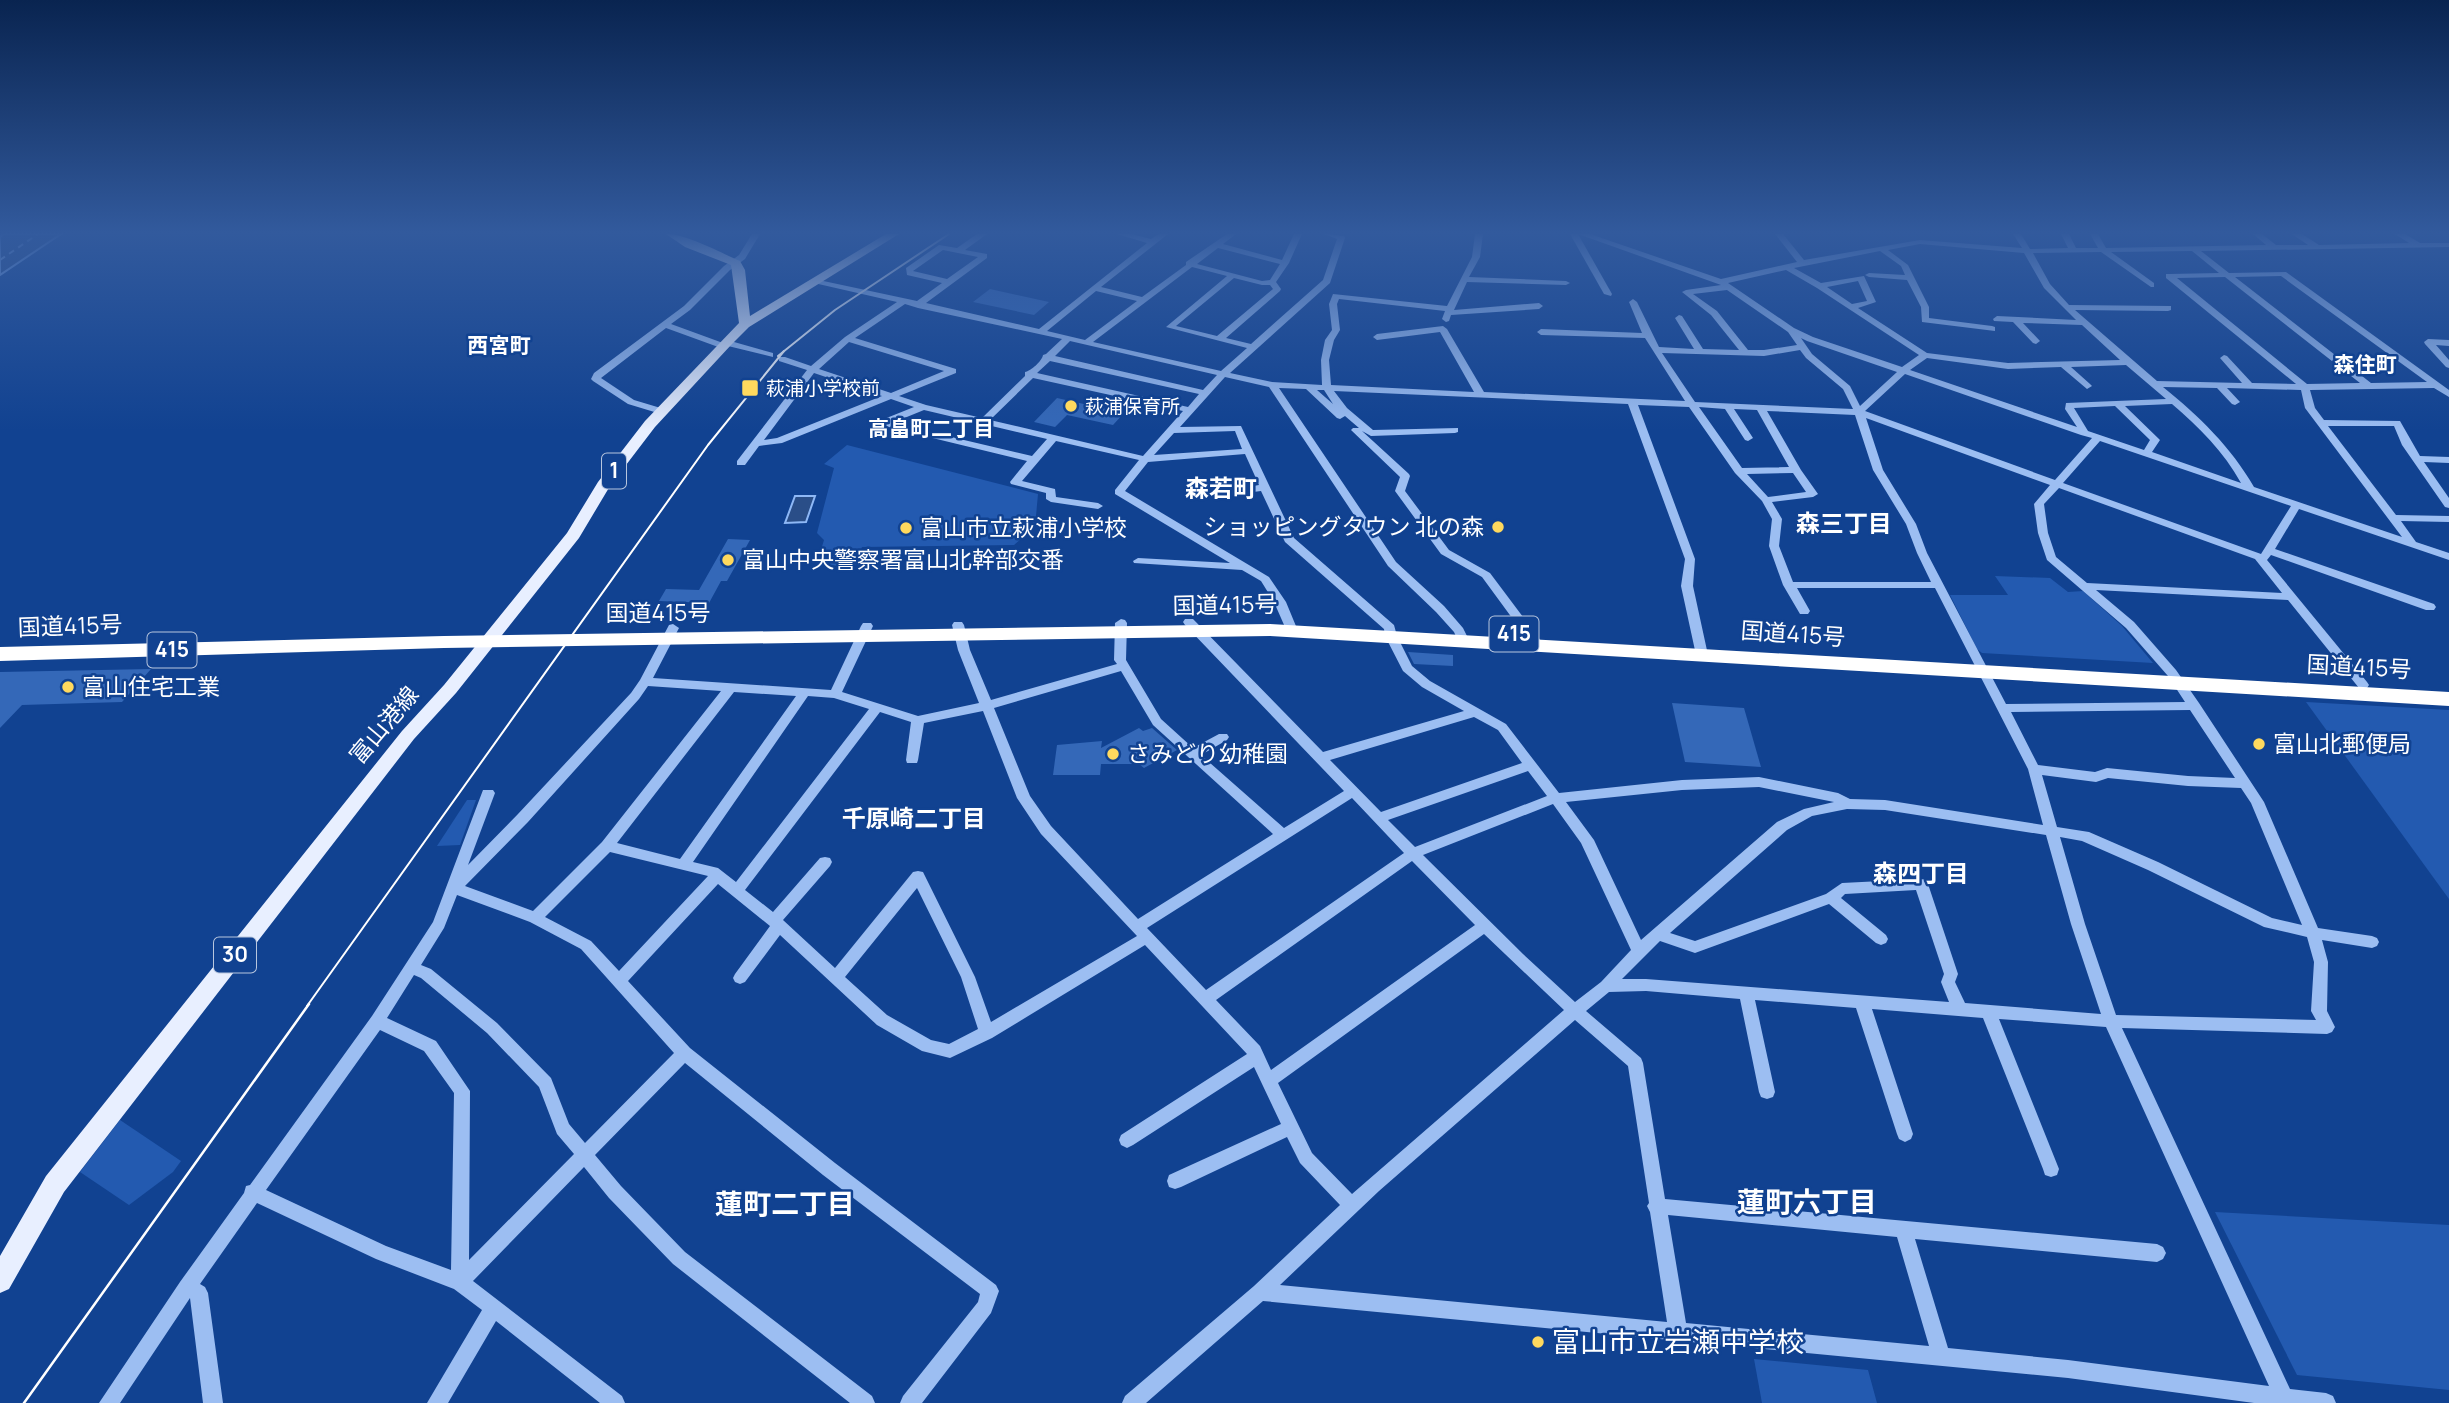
<svg xmlns="http://www.w3.org/2000/svg" width="2449" height="1403" font-family="Manrope,'Noto Sans JP',sans-serif">
<style>
.green{fill:#235ab0}
.water{fill:#2a4e88;stroke:#8eb8f6;stroke-width:2}
.lines{fill:none;stroke-linecap:round;stroke-linejoin:round}
.ferry{stroke:#a8c9fa;stroke-width:2;stroke-dasharray:6 5;stroke-linecap:butt}
.building{fill:#3468b8}
.minor{fill:#9cbef2;fill-rule:evenodd}
.major{fill:#e8efff;fill-rule:evenodd}
.highway{fill:#fff;fill-rule:evenodd}
.tram-far1{stroke:#fff;stroke-width:2}
.tram{stroke:#fff;stroke-width:2.5}
.poi-dot{fill:#ffd95e;stroke:#114291;stroke-width:2.5}
.labels{text-anchor:middle;stroke-width:5;stroke-linejoin:round;paint-order:stroke}
.far-poi-label{font-size:19px;fill:#fff;stroke:#114291;text-anchor:start}
.far-neighbourhood-label{font-size:21px;font-weight:bold;fill:#fff;stroke:#114291}
.shield{fill:#114291;stroke:#b8c6de;stroke-width:2}
.shield-label{font-size:21px;font-weight:bold;fill:#fff}
.poi-label{font-size:23px;fill:#fff;stroke:#114291;text-anchor:start}
.street-label{font-size:23px;fill:#fff;stroke:#114291}
.neighbourhood-label{font-size:24px;font-weight:bold;fill:#fff;stroke:#114291}
.near-neighbourhood-label{font-size:28px;font-weight:bold;fill:#fff;stroke:#114291}
.near-poi-label{font-size:28px;fill:#fff;stroke:#114291;text-anchor:start}
</style>
<rect width="100%" height="100%" fill="#114291"/>
<!-- green -->
<g class="green">
<polygon points="847,445 1038,494 1035,527 1014,545 862,547 855,565 816,566 824,540 817,533 834,468 824,464"/>
<polygon points="1995,576 2050,578 2068,592 2083,591 2122,626 2153,663 1982,653 1977,649 1950,595 2008,595"/>
<polygon points="2306,702 2449,710 2449,899"/>
<polygon points="467,800 476,800 460,845 437,846"/>
<polygon points="120,1120 181,1161 173,1172 129,1205 80,1172"/>
<polygon points="2215,1212 2449,1225 2449,1390 2297,1375"/>
<polygon points="1754,1359 1868,1370 1877,1403 1762,1403"/>
</g>
<!-- water -->
<g class="water">
<polygon points="4,234 61,234 0,275 0,237"/>
<polygon points="795,496 815,496 806,522 785,523"/>
</g>
<g class="lines">
<!-- ferry -->
<polyline class="ferry" points="0,260 38,234"/>
</g>
<!-- building -->
<g class="building">
<polygon points="990,289 1049,302 1034,315 973,302"/>
<polygon points="1057,398 1124,413 1113,425 1067,415 1055,427 1034,422"/>
<polygon points="728,539 750,540 727,581 721,581 709,603 659,601 666,589 699,590"/>
<polygon points="1408,652 1453,655 1453,666 1414,664"/>
<polygon points="151,669 122,702 22,705 0,728 0,672"/>
<polygon points="1672,703 1744,708 1761,767 1685,762"/>
<polygon points="1139,728 1143,731 1152,728 1177,750 1144,768 1139,764 1101,764 1100,775 1053,775 1057,745 1102,741 1101,748"/>
</g>
<g class="lines">
<!-- minor -->
<g class="minor">
<polygon points="752,234 760,234 745,259 730,270 690,310 671,324 723,343 727,340 773,353 773,357 728,346 721,348 666,328 601,378 634,400 664,409 664,413 661,414 628,404 593,381 591,379 594,373 684,306 724,266 739,255"/>
<path d="M977,234H987L965,250L987,254V258L926,303L1039,329L1147,243L1117,234H1131L1151,239L1159,234H1168L1101,287L1142,297L1186,265V262L1227,234H1236L1223,244L1282,260L1294,234H1302L1289,263L1276,282L1281,289L1280,291L1226,338L1251,344L1323,280L1337,239L1324,234L1344,236L1345,238L1330,283L1230,373L1272,382L1322,385L1321,360L1325,340L1332,330L1329,304L1333,294L1447,306L1472,257L1475,234H1483L1480,257L1469,277L1566,281L1570,283L1566,285L1467,282L1454,310L1539,303L1543,306L1539,309L1451,315L1449,321L1446,322L1442,319L1445,311L1339,299L1337,304L1340,330L1334,340L1329,360L1331,385L1474,392L1440,332L1377,340L1373,337L1377,334L1443,326L1447,329L1484,392L1685,401L1645,338L1541,335L1537,332L1541,329L1642,333L1629,302L1633,299L1637,302L1659,347L1694,349L1675,318L1679,315L1682,316L1703,349L1739,350L1711,315L1682,292L1686,290L1721,285L1578,234H1590L1721,279L1797,262L1775,234H1783L1804,260L1920,240L2022,248L2013,234H2021L2030,249L2068,248L2061,234H2069L2076,248H2098L2090,234H2098L2106,248L2266,245L2253,234H2262L2276,245H2308L2292,234H2302L2319,245L2409,243L2395,234H2405L2420,243H2449V247L2201,251L2229,273L2286,272L2449,390V397L2434,388L2310,390L2315,408L2324,420L2400,421L2420,456L2449,457V463L2424,462L2449,498V508L2445,507L2402,445L2394,426H2328L2396,515L2449,516V522L2401,521L2416,542L2449,553V560L2299,509L2275,549L2434,604L2436,607L2434,610H2426L2271,555L2267,560L2367,682L2369,685L2367,688H2359L2288,600L2096,590L2134,622L2176,670L2199,703L2264,802L2318,928L2372,936L2377,938L2379,942L2377,946L2372,948L2322,940L2328,962L2327,1011L2335,1027L2332,1032L2327,1034L2122,1028L2290,1389L2326,1393L2333,1396L2336,1403H2254L2068,1378L1263,1301L1146,1403H1122L1125,1396L1254,1286L1340,1205L1300,1163L1287,1137L1181,1187L1175,1189L1169,1187L1167,1181L1169,1175L1281,1124L1254,1067L1133,1145L1127,1148L1121,1145L1119,1140L1121,1135L1247,1054L1145,945L992,1038L950,1058L922,1051L877,1025L780,935L745,982L740,984L735,982L733,978L735,974L770,926L718,884L628,981L690,1048L835,1163L996,1285L999,1291L991,1313L922,1403H900L903,1396L978,1302L980,1294L823,1175L685,1063L595,1155L621,1186L685,1252L872,1396L875,1403H850L673,1264L609,1198L584,1167L473,1281L622,1396L625,1403H600L496,1321L448,1403H427L482,1310L454,1289L376,1259L257,1203L200,1284L205,1287L208,1293L223,1403H203L190,1298L120,1403H99L180,1282L244,1193L246,1186L250,1185L372,1016L433,922L483,790H493L495,793L468,865L518,814L631,693L640,680L669,625L673,624L679,628L653,678L831,690L861,626L863,623H871L873,626L842,692L918,716L979,703L958,650L952,625L954,622H962L964,625L970,650L991,700L1117,664L1114,660L1115,623L1121,619L1125,620L1127,623L1126,660L1161,719L1193,748L1219,734H1227L1229,737L1227,740L1201,755L1284,828L1344,791L1185,625L1183,622L1185,619H1193L1323,752L1464,711L1422,687L1403,671L1385,636L1384,629L1285,542L1261,491L1214,497V493L1259,485L1245,454L1148,462L1125,491L1269,577L1286,602L1298,631L1296,634H1288L1274,602L1261,581L1242,570L1134,563L1133,561L1138,558L1230,563L1115,494V490L1139,460L1056,441L1022,481L1055,489L1056,497L1098,503L1103,506L1098,509L1051,502L1046,499V493L1011,484L1010,482L1027,461L879,425V421L914,407L891,399L782,443L759,446L745,465H737V461L807,370L779,361V357H785L811,366L845,337L897,302L814,283V279L917,301L942,283L907,275L906,268L939,245L957,248ZM1920,244L2024,253L2044,288L2076,320L1997,316L1993,319L1994,321L2013,322L2033,343L2036,344L2040,341L2023,323L2082,325L2120,360L2008,363L1927,353L1858,308L1876,302L1864,276L1821,283L1794,268L1880,251L1901,266L1905,275L1869,273L1865,275L1869,277L1907,280L1921,307L1922,322L1995,331V327L1992,326L1929,318V307L1908,265L1888,250ZM1218,248L1280,264L1270,280L1262,281L1197,264ZM943,250L978,257L947,279L913,271ZM2192,251L2219,273L2169,274H2166V278L2296,384L2252,383L2227,356L2224,355L2220,358L2242,383L2157,381L2075,310L2168,311L2171,310V306L2069,305L2050,284L2033,253L2101,252L2151,287H2154V283L2111,252ZM1192,267L1227,276L1166,327L1247,348L1221,371L1093,342ZM1786,270L1817,288L1919,355L1902,367L1813,337L1794,328L1728,283ZM2281,276L2427,382L2371,383L2235,277ZM2225,277L2360,383L2307,384L2177,278ZM1234,278L1262,285H1270L1273,289L1217,336L1176,326ZM1858,281L1867,301L1852,304L1827,287ZM1727,290L1788,332L1797,345L1764,350H1748L1717,311L1693,294ZM1096,291L1137,301L1085,340L1047,331ZM905,304L918,308L1062,339L1046,354L1043,355C1042,361 1031,371 1025,372V376L982,418L926,405L899,396L956,373V369L855,338ZM1801,338L1807,341L1897,372L1860,406L1850,386L1812,354ZM1070,341L1217,375L1203,390L1055,356ZM849,342L944,371L891,393L819,369ZM1800,350L1806,358L1843,389L1853,409L1695,402L1662,353L1764,356ZM1927,358L2008,369L2061,367L2087,389L2092,386L2090,384L2071,367L2126,365L2166,399L2066,403L2065,409L2077,427L1910,370ZM1050,361L1199,394L1188,407L1037,373ZM814,373L882,396L777,438L764,440ZM1905,374L2081,435L2092,438L2055,480L1865,411ZM1225,377L1269,387L1388,566L1436,612L1454,632L1459,643L1463,644L1469,640L1463,628L1444,606L1396,562L1279,388L1306,389L1337,418L1340,419L1345,416L1359,428H1353L1351,430L1400,477L1395,491L1441,554L1482,577L1534,648L1538,649L1544,645L1490,573L1449,550L1405,491L1410,476L1409,474L1362,431L1371,436L1455,433L1458,432V428L1373,430L1347,408L1334,391L1628,404L1685,559L1681,586L1696,655L1702,659L1708,655L1693,586L1695,559L1638,405L1689,407L1735,473L1762,501L1772,519L1769,546L1783,585L1800,614H1808L1810,611L1797,588H1935L2028,769L2043,825L1885,800L1850,799L1838,793L1759,777L1682,780L1559,793L1506,724L1430,681L1412,666L1397,636L1394,625L1294,538L1241,426L1180,427ZM1033,378L1183,411L1143,456L990,420ZM2163,387L2217,388L2232,404L2235,405L2240,402L2227,388L2301,390L2305,408L2402,537L2254,487C2231,447 2199,416 2163,387ZM1317,390H1324L1333,404ZM2172,404C2199,427 2224,452 2241,483L2152,452L2160,440L2125,406ZM2115,406L2150,440L2144,450L2088,431L2074,408ZM1699,407L1725,409L1745,440L1748,441L1753,438L1734,409L1757,410L1789,467L1742,468ZM924,410L1047,439L1032,456L892,423ZM1767,411L1855,415L1873,470L1906,524L1917,553L1931,582H1793L1779,546L1782,519L1772,502L1813,497L1818,494L1801,470ZM1866,418L2050,485L2034,504L2038,533L2047,560L2126,628L2168,676L2185,702L2006,704L1927,553L1916,524L1883,470ZM1235,431L1242,449L1154,455L1174,433ZM2100,441L2291,506L2261,554L2063,483ZM1793,473L1806,492L1768,497L1747,474ZM2059,488L2255,559L2282,593L2087,583L2056,557L2048,533L2044,504ZM1121,671L1153,725L1273,834L1138,919L1051,826L1030,796L994,708ZM648,686L721,691L602,842L533,911L465,886L528,822L639,699ZM734,692L796,696L680,859L617,843ZM808,696L834,698L869,709L736,882L718,868L693,862ZM2190,710L2235,778L2188,776L2107,768L2095,772L2038,765L2011,712ZM983,711L1017,798L1041,834L1137,936L991,1022L975,977L923,872L918,871L913,872L835,968L783,920L830,866L832,862L830,858L825,857L820,858L773,912L745,890L880,712L911,722L906,760L907,763H917L918,760L924,723ZM1474,717L1498,730L1522,763L1381,812L1330,760ZM1528,771L1547,796L1415,847L1388,820ZM2042,775L2096,782L2108,778L2188,786L2241,788L2251,803L2302,925L2272,918L2158,862L2089,832L2057,827ZM1759,787L1834,802L1804,809L1777,822L1641,940L1594,840L1566,802L1682,790ZM1352,798L1404,853L1206,990L1147,928ZM1553,804L1581,843L1631,950L1601,982L1575,1002L1523,954L1423,855ZM1847,809L1885,810L2046,835L2071,924L2101,1014L1965,1003L1955,982L1958,974L1928,884L1926,880L1921,879L1842,883L1826,894L1695,941L1670,933L1787,830L1812,816ZM2060,837L2082,841L2148,870L2264,927L2307,937L2314,962L2311,1011L2316,1020L2116,1015L2085,924ZM610,852L708,876L619,971L591,941L545,917ZM1412,861L1475,925L1271,1070L1260,1046L1216,1000ZM917,888L961,977L978,1029L949,1044L931,1040L887,1015L845,977ZM1916,890L1944,974L1941,982L1949,1002L1646,979H1622L1660,941L1695,953L1829,904L1876,943L1881,945L1886,943L1888,939L1886,935L1841,898L1845,894ZM457,895L530,922L581,949L674,1053L585,1143L569,1124L551,1078L497,1023L431,969L421,965L444,928ZM1484,934L1564,1010L1352,1194L1312,1153L1278,1083ZM414,975L421,978L487,1033L539,1087L557,1134L574,1154L469,1260L470,1091L436,1041L387,1018ZM1646,991L1740,999L1759,1092L1761,1097L1767,1099L1773,1097L1775,1092L1755,1000L1856,1008L1897,1134L1899,1139L1905,1142L1911,1139L1913,1134L1872,1009L1983,1018L2043,1169L2045,1175L2051,1177L2057,1175L2059,1169L1999,1019L2106,1027L2269,1386L2068,1360L1948,1348L1915,1239L2157,1262L2163,1259L2166,1253L2163,1247L2157,1244L1665,1199L1643,1063L1641,1058L1586,1011L1609,992ZM1575,1020L1628,1066L1649,1203L1647,1206L1650,1212L1667,1322L1280,1285L1379,1191ZM380,1030L424,1051L454,1093L451,1270L386,1246L266,1190ZM1668,1215L1897,1237L1929,1346L1686,1323Z"/>
<polygon points="1570,234 1578,234 1612,294 1611,296 1604,294"/>
<polygon points="2428,339 2449,340 2449,346 2436,345 2449,360 2449,368 2446,367 2425,344 2424,342"/>
</g>
<!-- major -->
<path class="major" d="M666,234C687,234 719,252 740,261L745,270L750,316L886,234H899L749,327L731,345L655,427L610,486L579,538L456,693L414,739L64,1192L9,1289L0,1293V1256L46,1176L402,731L444,685L567,533L598,482L645,421L739,323L731,265L685,247Z"/>
<!-- highway -->
<polygon class="highway" points="1270,624 2449,692 2449,706 1270,636 444,648 0,661 0,647 444,636"/>
<!-- tram-far1 -->
<g class="tram-far1">
<polyline points="778,356 835,310 949,234"/>
<polyline points="307,1006 708,445 784,351"/>
</g>
<!-- tram -->
<polyline class="tram" points="24,1403 309,1004"/>
</g>
<!-- sky -->
<linearGradient id="sky" x2="0" y2="1"><stop stop-color="#092450"/><stop offset="0.54" stop-color="#325a9d"/><stop offset="1" stop-color="#325a9d" stop-opacity="0"/></linearGradient>
<rect width="2449" height="431" fill="url(#sky)"/>
<!-- markers -->
<g class="poi-dot">
<rect x="741" y="379" width="18" height="18" rx="3.5"/>
<circle cx="1071" cy="406" r="7"/>
<circle cx="1498" cy="527" r="7"/>
<circle cx="906" cy="528" r="7"/>
<circle cx="728" cy="560" r="7"/>
<circle cx="68" cy="687" r="7"/>
<circle cx="2259" cy="744" r="7"/>
<circle cx="1113" cy="754" r="7"/>
<circle cx="1538" cy="1342" r="7"/>
</g>
<g class="labels">
<!-- far-poi labels -->
<g class="far-poi-label">
<text x="766" y="395">萩浦小学校前</text>
<text x="1085" y="413">萩浦保育所</text>
</g>
<!-- far-neighbourhood labels -->
<g class="far-neighbourhood-label">
<text x="499" y="353">西宮町</text>
<text x="2365" y="372">森住町</text>
<text x="931" y="436">高畠町二丁目</text>
</g>
<!-- shield labels -->
<g class="shield">
<rect x="602" y="453.5" width="24" height="35" rx="5"/>
<rect x="1489.5" y="616.5" width="49" height="35" rx="5"/>
<rect x="147.5" y="632.5" width="49" height="35" rx="5"/>
<rect x="214" y="937.5" width="42" height="35" rx="5"/>
</g>
<g class="shield-label">
<text x="614" y="478">1</text>
<text x="1514" y="641">415</text>
<text x="172" y="657">415</text>
<text x="235" y="962">30</text>
</g>
<!-- poi labels -->
<g class="poi-label">
<text x="1484" y="535" text-anchor="end">ショッピングタウン 北の森</text>
<text x="920" y="536">富山市立萩浦小学校</text>
<text x="742" y="568">富山中央警察署富山北幹部交番</text>
<text x="82" y="695">富山住宅工業</text>
<text x="2273" y="752">富山北郵便局</text>
<text x="1127" y="762">さみどり幼稚園</text>
</g>
<!-- street labels -->
<g class="street-label">
<text transform="translate(1225 605) rotate(-1)" y="8">国道415号</text>
<text x="658" y="621">国道415号</text>
<text transform="translate(70 626) rotate(-2)" y="8">国道415号</text>
<text transform="translate(1793 634) rotate(4)" y="8">国道415号</text>
<text transform="translate(2359 667) rotate(3)" y="8">国道415号</text>
<text transform="translate(384 725) rotate(-50)" y="8">富山港線</text>
</g>
<!-- neighbourhood labels -->
<g class="neighbourhood-label">
<text x="1221" y="497">森若町</text>
<text x="1844" y="532">森三丁目</text>
<text x="914" y="827">千原崎二丁目</text>
<text x="1921" y="882">森四丁目</text>
</g>
<!-- near-neighbourhood labels -->
<g class="near-neighbourhood-label">
<text x="1807" y="1212">蓮町六丁目</text>
<text x="785" y="1214">蓮町二丁目</text>
</g>
<!-- near-poi labels -->
<g class="near-poi-label">
<text x="1552" y="1352">富山市立岩瀬中学校</text>
</g>
</g>
</svg>
